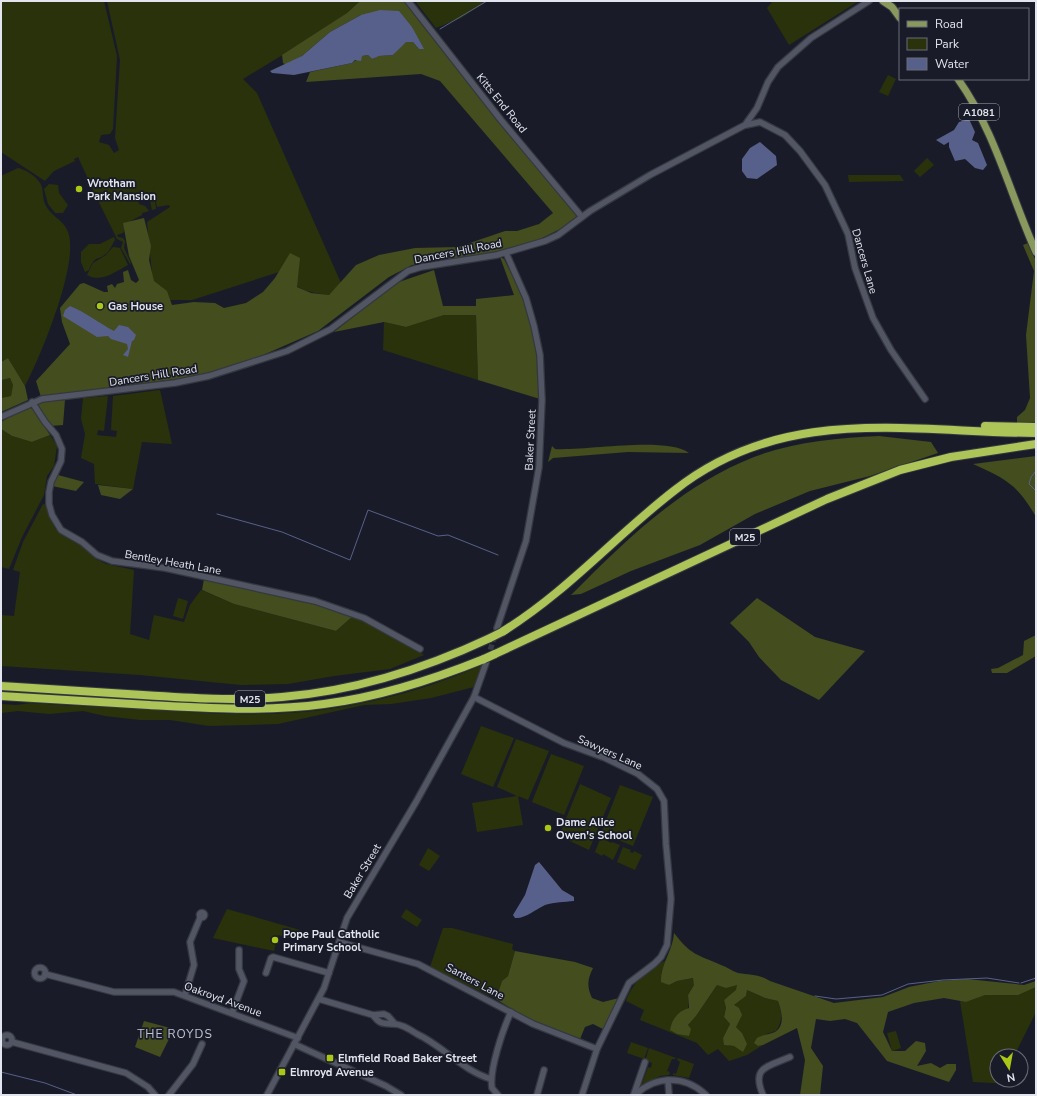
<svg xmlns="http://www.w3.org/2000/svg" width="1037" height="1096" font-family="'Nunito Sans',sans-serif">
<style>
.green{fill:#2a320b}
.forest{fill:#434d1e}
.water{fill:#57608b}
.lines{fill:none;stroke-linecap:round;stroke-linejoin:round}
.stream{stroke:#57608b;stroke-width:1}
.minor-tunnel{stroke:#373a46;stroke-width:5.5;stroke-dasharray:5.5 3;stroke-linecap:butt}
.minor-casing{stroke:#363841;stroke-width:8}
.major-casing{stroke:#363841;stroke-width:9}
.highway-casing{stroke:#363841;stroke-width:10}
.minor{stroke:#525563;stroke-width:5.5}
.major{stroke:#89985c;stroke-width:7}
.highway{stroke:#adc458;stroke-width:8}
.highway-bridge-casing{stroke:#363841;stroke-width:10;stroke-linecap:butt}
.highway-bridge{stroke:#adc458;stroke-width:8}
.poi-dot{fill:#aac718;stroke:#191c28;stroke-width:1.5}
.labels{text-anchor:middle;stroke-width:3.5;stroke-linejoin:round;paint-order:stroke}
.shield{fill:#191c28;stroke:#a6a9b2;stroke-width:1}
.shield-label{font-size:10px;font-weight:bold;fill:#e2e5ed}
.street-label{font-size:11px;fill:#e2e5ed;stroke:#191c28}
.poi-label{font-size:11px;font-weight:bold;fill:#e2e5ed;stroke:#191c28;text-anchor:start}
.neighbourhood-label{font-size:12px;letter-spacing:1px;fill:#c1c5d6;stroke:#191c28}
</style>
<rect width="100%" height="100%" fill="#191c28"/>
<!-- green -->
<g class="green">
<path d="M1,1H104L117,56L113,129L110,134L101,135L99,142L109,145L114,153L119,150L115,138L120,60L107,1H360L347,13L309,39L243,79L257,93L341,283L329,295C304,292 298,289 279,272L192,300H169L153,284L147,222L170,207L169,205L157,207L153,187L156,209L152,210L148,192L137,195L139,204L145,206L149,211L142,213V215L127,223L123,233L117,235L118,237L123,238L125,241L124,248L131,263L130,264L121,248L123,242L117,239L90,184L93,183L92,180L89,181L78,157L74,159L75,161L54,171L45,181L1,152Z"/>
<polygon points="415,1 487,1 461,18 436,28"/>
<polygon points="773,1 859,1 789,45 767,8"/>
<polygon points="888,75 896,79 888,96 879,92"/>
<polygon points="927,158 934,165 920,177 914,171"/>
<path d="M18,168C25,169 37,177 40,183C44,189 42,197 45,204C50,216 63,219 68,232C80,262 40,358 25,386L8,358L1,362V176Z"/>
<polygon points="848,175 900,175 904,181 849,182"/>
<polygon points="49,184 58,185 59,193 68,205 63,213 55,213 48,204 44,189"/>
<path d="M114,237L115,240C112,244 111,249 107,253C96,262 96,254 89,270L85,272L81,262V252L89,244H100Z"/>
<path d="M113,247L120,248L128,265C115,272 101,283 87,275L93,263L106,255Z"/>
<polygon points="444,315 476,315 478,380 383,350 384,322 406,327"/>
<polygon points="1,377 2,380 10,378 13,385 11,396 1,398"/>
<polygon points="160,390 172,444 142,442 133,489 95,484 94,464 81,458 85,434 81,419 83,398 108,396 104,431 98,430 97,435 116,437 117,431 111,430 113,396"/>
<polygon points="1,429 12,436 32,442 50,435 57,446 54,466 47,476 44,495 22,537 9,569 1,567"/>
<polygon points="43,504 46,505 55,528 64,535 82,545 96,559 106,564 134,570 130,634 149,640 154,615 184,622 190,605 201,590 234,604 336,631 353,616 386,631 424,655 390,669 334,676 288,684 241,685 140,675 1,666 1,615 14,616 20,572 13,570 23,542"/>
<polygon points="178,598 188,601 183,619 173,616"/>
<path d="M482,665L474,687L431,698L391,704L364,705L278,724L209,726L170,720H140L105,716L83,711L49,714L18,711L1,713V704L16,705L31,703C69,706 108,707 146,709C185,712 225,715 264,714C338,713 415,695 482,665Z"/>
<polygon points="481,726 514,738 493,787 461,774"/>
<polygon points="516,739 549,751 528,800 518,796 523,825 477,832 472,803 517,796 497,787"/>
<polygon points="551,754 584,766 564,815 532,802"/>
<polygon points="580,784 611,798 589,850 559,836"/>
<polygon points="620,785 653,797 633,846 601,833"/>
<polygon points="601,837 611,843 612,842 620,845 613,860 603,854 602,856 595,852"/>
<polygon points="623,847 631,850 630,852 633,853 634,851 642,855 635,870 617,862"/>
<polygon points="428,848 440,856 429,871 419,865"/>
<polygon points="227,909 300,930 299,935 293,939 278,935 274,951 213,938"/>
<polygon points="406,909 422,920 417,927 401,917"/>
<polygon points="443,928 452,928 513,944 512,949 515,951 508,976 502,981 496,999 430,967"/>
<path d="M665,961L661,973L669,985L677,981L694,978V985L688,995V1025L696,1016L717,985H737V990L724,1000L726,1008L724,1017L730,1024L723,1038L729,1046H734L742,1033L736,1027L734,1005L746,996L747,990L765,998L778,1001C782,1013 783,1021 776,1031L766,1034L758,1046L763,1045L747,1055L729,1061L718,1049L708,1055L697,1043L640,1020L644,1010L626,1001C630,986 650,966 665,961Z"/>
<polygon points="1036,987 1036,1012 1016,1052 1016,1056 997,1056 997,1080 1017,1080 1017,1082 1013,1084 973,1082 960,1001 966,1002 984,995 1018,994"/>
<polygon points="896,1031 901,1048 892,1051 887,1033"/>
<polygon points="631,1042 648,1048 644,1059 627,1053"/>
<polygon points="649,1048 676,1058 675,1059 672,1059 667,1071 670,1072 669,1075 660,1076 638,1088 639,1084 642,1084 648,1067 651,1068 652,1063 645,1061"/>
<polygon points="678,1058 694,1064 689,1078 673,1075 673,1073 676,1074 680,1062 677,1060"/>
</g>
<!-- forest -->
<g class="forest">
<polygon points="360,1 405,1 577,216 562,228 538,240 491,253 412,265 389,277 318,331 252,360 198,376 41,397 36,381 70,344 62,322 60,308 80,284 84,283 104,292 108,292 107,286 112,284 115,288 117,284 124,282 123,272 128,270 131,280 136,283 139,280 129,256 123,223 144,218 151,246 149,260 154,281 167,291 172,305 194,302 215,303 224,308 246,303 263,292 275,278 290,253 300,258 297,287 311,293 329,295 356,265 379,255 415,248 458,247 505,231 517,231 539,224 553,213 440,81 421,74 306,82 310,72 352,63 362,56 368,55 372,59 378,56 393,55 405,42 413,42 419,49 412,27 361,15 330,32 302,56 286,65 283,63 282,55 347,13"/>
<polygon points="1028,243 1036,261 1036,425 1017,425 1017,417 1025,410 1030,398 1026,335 1034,271 1023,245"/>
<path d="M500,257L504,259C515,281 528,304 533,328C538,352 539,375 540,399L478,380L476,315H444L406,327L384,322L334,332L396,283L434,270L443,306H476V299L514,295Z"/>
<polygon points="8,358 25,386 28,400 1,412 1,398 11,396 13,385 10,378 2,380 1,362"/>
<polygon points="65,400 63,425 50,426 37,404 41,402"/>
<polygon points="28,407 33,409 50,435 32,442 12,436 1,429 1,422"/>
<path d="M879,436L931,442L938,453L870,476L810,491L755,514L700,545L631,571L581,594L571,595C625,541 680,486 754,457C793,442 837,438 879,436Z"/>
<path d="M552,446L555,449C586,451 666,436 689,453L628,452L553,458L548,462Z"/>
<path d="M1036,456V517C1017,484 1006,479 973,464Z"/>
<polygon points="58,475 84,482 76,491 52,486"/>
<polygon points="98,485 133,489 120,499 101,495"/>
<polygon points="204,579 299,599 353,616 336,631 234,604 202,590"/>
<polygon points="757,598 815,637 865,651 819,700 781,680 759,657 749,642 730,623"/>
<polygon points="1036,635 1036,656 1007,673 992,673 991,669 998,668 1023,655 1024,641"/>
<path d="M674,933C691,955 696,954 721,965C727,967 732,971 738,973C750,975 759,974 770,981L834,1003L883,997L909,987L939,981L967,979L1024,985L1036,981V987L1018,995H985L966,1002L944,998L914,1003L888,1012L883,1032L892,1051H905L916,1041L925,1043L926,1051L917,1066L931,1063L940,1068L947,1064H956V1070L949,1082L887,1061L857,1023L845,1019L830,1021L816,1019L811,1048L823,1066L820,1095H800L805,1060L797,1028L763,1045L758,1046L754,1043L757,1038C762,1035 770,1034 775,1032C786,1025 781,1010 778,1001L765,998L747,990L746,996L734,1005L739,1008L742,1015L736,1027L742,1033L747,1044L743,1052L734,1046L724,1045L723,1038L730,1024L724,1017L726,1008L724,1000L736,990L737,985L726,988L717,985L696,1016L688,1025L691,1029L689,1036L677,1034L670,1030C672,1019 678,1011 689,1008L688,995L694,985L693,978L677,981L669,985L661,982C660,964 673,951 674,933Z"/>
<path d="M515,951L575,962L593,968C587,980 587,987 592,998L603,1002L619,998V1001L603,1029L593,1024L585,1027L580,1039L526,1018L496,999L502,981L508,976Z"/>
<polygon points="144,1021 174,1029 160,1057 135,1047"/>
</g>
<!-- water -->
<g class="water">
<polygon points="380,10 399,11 412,27 424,49 419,49 413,42 406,42 393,55 379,56 372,59 368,55 362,56 361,61 355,60 352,63 294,75 272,73 270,71 302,56 330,32 361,15"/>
<polygon points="969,119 975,132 972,140 978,143 987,165 983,170 975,168 965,159 955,161 949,147 949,142 944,145 936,140 954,130 959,122"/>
<polygon points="760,142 776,156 777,165 757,179 747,178 742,171 742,159 750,148"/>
<path d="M70,306C85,312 99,323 114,331L119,325L128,327L136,335L134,340L132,341L128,357L123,355L128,349L127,344L111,339L108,336L97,337L63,316L65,310Z"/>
<path d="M539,862L562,890L574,897V901C564,902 555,902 545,905C536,909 525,919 515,918L513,915L525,895L535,865Z"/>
</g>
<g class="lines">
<!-- stream -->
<g class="stream">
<polyline points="440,29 487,1"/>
<polyline points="1036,471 1031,477 1029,484 1036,491"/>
<polyline points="217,514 282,532 350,560 368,510 438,536 448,535 498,555"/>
<polyline points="1021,983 1036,978"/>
<polyline points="815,996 836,999 882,995 908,984 943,980 987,978 1019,983"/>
<polyline points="1,1072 45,1083 77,1095"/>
</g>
<!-- minor-tunnel -->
<polyline class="minor-tunnel" points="488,658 495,634"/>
<defs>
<g id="minor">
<polyline points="408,1 501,120 582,217"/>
<polyline points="746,125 760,122 785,135 800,151 825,185 848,234 855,268 873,318 891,350 925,399"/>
<polyline points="32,402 45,422 56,435 62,449 61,461 51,482 49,492 49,504 52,515 61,530 82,542 97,555 112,561 165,568 315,601 364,618 420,649"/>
<polyline points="1,417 42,399 175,383 209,376 287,351 331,329 408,271 421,267 497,255 545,241 558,235 590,211 650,175 745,125 757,108 768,82 778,67 811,38 869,1"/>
<polyline points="497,628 526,541 539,467 542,400 540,355 534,326 526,298 506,253"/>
<polyline points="474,697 564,743 605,758 638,774 657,789 664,801 666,844 671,899 667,945 661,957 654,964 629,983 597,1049 582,1095"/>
<circle cx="202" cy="915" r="2.5"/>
<polyline points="339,942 418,964 533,1024 597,1049"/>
<circle cx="40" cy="973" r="5.5"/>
<polyline points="266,973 271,958 273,957 329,973"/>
<polyline points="45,974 114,992 174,992 298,1038"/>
<polyline points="185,995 194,965 190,942 200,918"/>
<polyline points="319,999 373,1015 384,1014 388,1016 395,1024"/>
<polyline points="232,1013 244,981 239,969 239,950"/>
<path d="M373,1015C380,1025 383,1023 394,1024C401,1024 411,1030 417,1034C443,1046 463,1071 491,1079"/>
<circle cx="7" cy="1040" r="5"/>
<polyline points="12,1042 126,1073 148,1087 155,1095"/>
<polyline points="294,1044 386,1086 401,1095"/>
<polyline points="668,1080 669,1095"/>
<polyline points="634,1094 645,1062"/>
<polyline points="169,1095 193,1064 202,1044"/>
<polyline points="267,1095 324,988 347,918 416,802 474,697 486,663"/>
<path d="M498,1095L492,1088C489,1070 503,1029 511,1012"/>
<polyline points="537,1095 544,1070"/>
<path d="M635,1095C656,1075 685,1075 706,1095"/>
<path d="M763,1095C751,1067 767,1067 790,1057"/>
</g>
<g id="major">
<polyline points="883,1 892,7 900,18"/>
<path d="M958,79C995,131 1010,194 1036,252"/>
</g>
<g id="highway">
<polyline points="985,426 1036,427"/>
<path d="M502,632C568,591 614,537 675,490C784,404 908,432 1036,433"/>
<polyline points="495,654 827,499 900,470 951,457 1036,444"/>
<path d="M1,686C48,689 96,692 143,695C189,698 236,701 282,697C355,691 424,669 490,638"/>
<path d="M1,696C50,699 100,702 149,705C208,708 266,712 324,704C380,697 432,680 484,659"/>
</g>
</defs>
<!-- minor casing -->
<use href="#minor" class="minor-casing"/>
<!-- major casing -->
<use href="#major" class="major-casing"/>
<!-- highway casing -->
<use href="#highway" class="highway-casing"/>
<!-- minor -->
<use href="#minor" class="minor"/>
<!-- major -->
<use href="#major" class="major"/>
<!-- highway -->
<use href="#highway" class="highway"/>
<defs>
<g id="highway-bridge">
<polyline points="490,638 502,632"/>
<polyline points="484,659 495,654"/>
</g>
</defs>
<!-- highway-bridge casing -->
<use href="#highway-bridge" class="highway-bridge-casing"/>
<!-- highway-bridge -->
<use href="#highway-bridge" class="highway-bridge"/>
</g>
<!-- markers -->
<g class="poi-dot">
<circle cx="79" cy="189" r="4"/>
<circle cx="100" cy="306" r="4"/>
<circle cx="548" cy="828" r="4"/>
<circle cx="275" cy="940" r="4"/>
<rect x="326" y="1054" width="8" height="8" rx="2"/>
<rect x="278" y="1068" width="8" height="8" rx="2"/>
</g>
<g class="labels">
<!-- shield labels -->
<g class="shield">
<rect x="959" y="104" width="40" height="16" rx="3"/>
<rect x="730" y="529" width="30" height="16" rx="3"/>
<rect x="235" y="691" width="30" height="16" rx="3"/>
</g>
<g class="shield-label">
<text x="979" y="116">A1081</text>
<text x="745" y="541">M25</text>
<text x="250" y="703">M25</text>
</g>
<!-- street labels -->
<g class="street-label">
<text transform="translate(502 103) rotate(51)" y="4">Kitts End Road</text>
<text transform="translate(458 251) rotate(-11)" y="4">Dancers Hill Road</text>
<text transform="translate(865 261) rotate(74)" y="4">Dancers Lane</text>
<text transform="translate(153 375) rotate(-9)" y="4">Dancers Hill Road</text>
<text transform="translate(530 440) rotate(-87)" y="4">Baker Street</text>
<text transform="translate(173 562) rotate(10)" y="4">Bentley Heath Lane</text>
<text transform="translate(610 752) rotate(24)" y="4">Sawyers Lane</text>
<text transform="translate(362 871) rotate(-59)" y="4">Baker Street</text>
<text transform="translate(475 981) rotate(28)" y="4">Santers Lane</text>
<text transform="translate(223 999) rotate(20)" y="4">Oakroyd Avenue</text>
</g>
<!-- poi labels -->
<g class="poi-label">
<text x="87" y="187">Wrotham<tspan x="87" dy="13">Park Mansion</tspan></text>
<text x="108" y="310">Gas House</text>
<text x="556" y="826">Dame Alice<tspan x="556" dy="13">Owen's School</tspan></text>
<text x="283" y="938">Pope Paul Catholic<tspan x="283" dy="13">Primary School</tspan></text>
<text x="338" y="1062">Elmfield Road Baker Street</text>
<text x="290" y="1076">Elmroyd Avenue</text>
</g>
<!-- neighbourhood labels -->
<g class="neighbourhood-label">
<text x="175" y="1038">THE ROYDS</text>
</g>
</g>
<!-- border -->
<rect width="1037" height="1096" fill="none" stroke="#e2e5ed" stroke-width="4"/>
<!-- legend -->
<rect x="899" y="8" width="130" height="72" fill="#191c28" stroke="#696c77"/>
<rect x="907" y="21" width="20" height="6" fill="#89985c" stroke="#696c77"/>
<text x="935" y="28" font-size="12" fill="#e2e5ed">Road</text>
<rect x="907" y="38" width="20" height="12" fill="#2a320b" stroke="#696c77"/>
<text x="935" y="48" font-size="12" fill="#e2e5ed">Park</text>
<rect x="907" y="58" width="20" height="12" fill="#57608b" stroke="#696c77"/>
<text x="935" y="68" font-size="12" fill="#e2e5ed">Water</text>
<!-- north arrow -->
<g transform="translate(1009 1068) rotate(169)"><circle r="19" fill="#191c28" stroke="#696c77"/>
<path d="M0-3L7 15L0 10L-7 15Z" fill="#aac718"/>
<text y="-6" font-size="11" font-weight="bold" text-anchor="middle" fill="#e2e5ed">N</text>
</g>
</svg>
